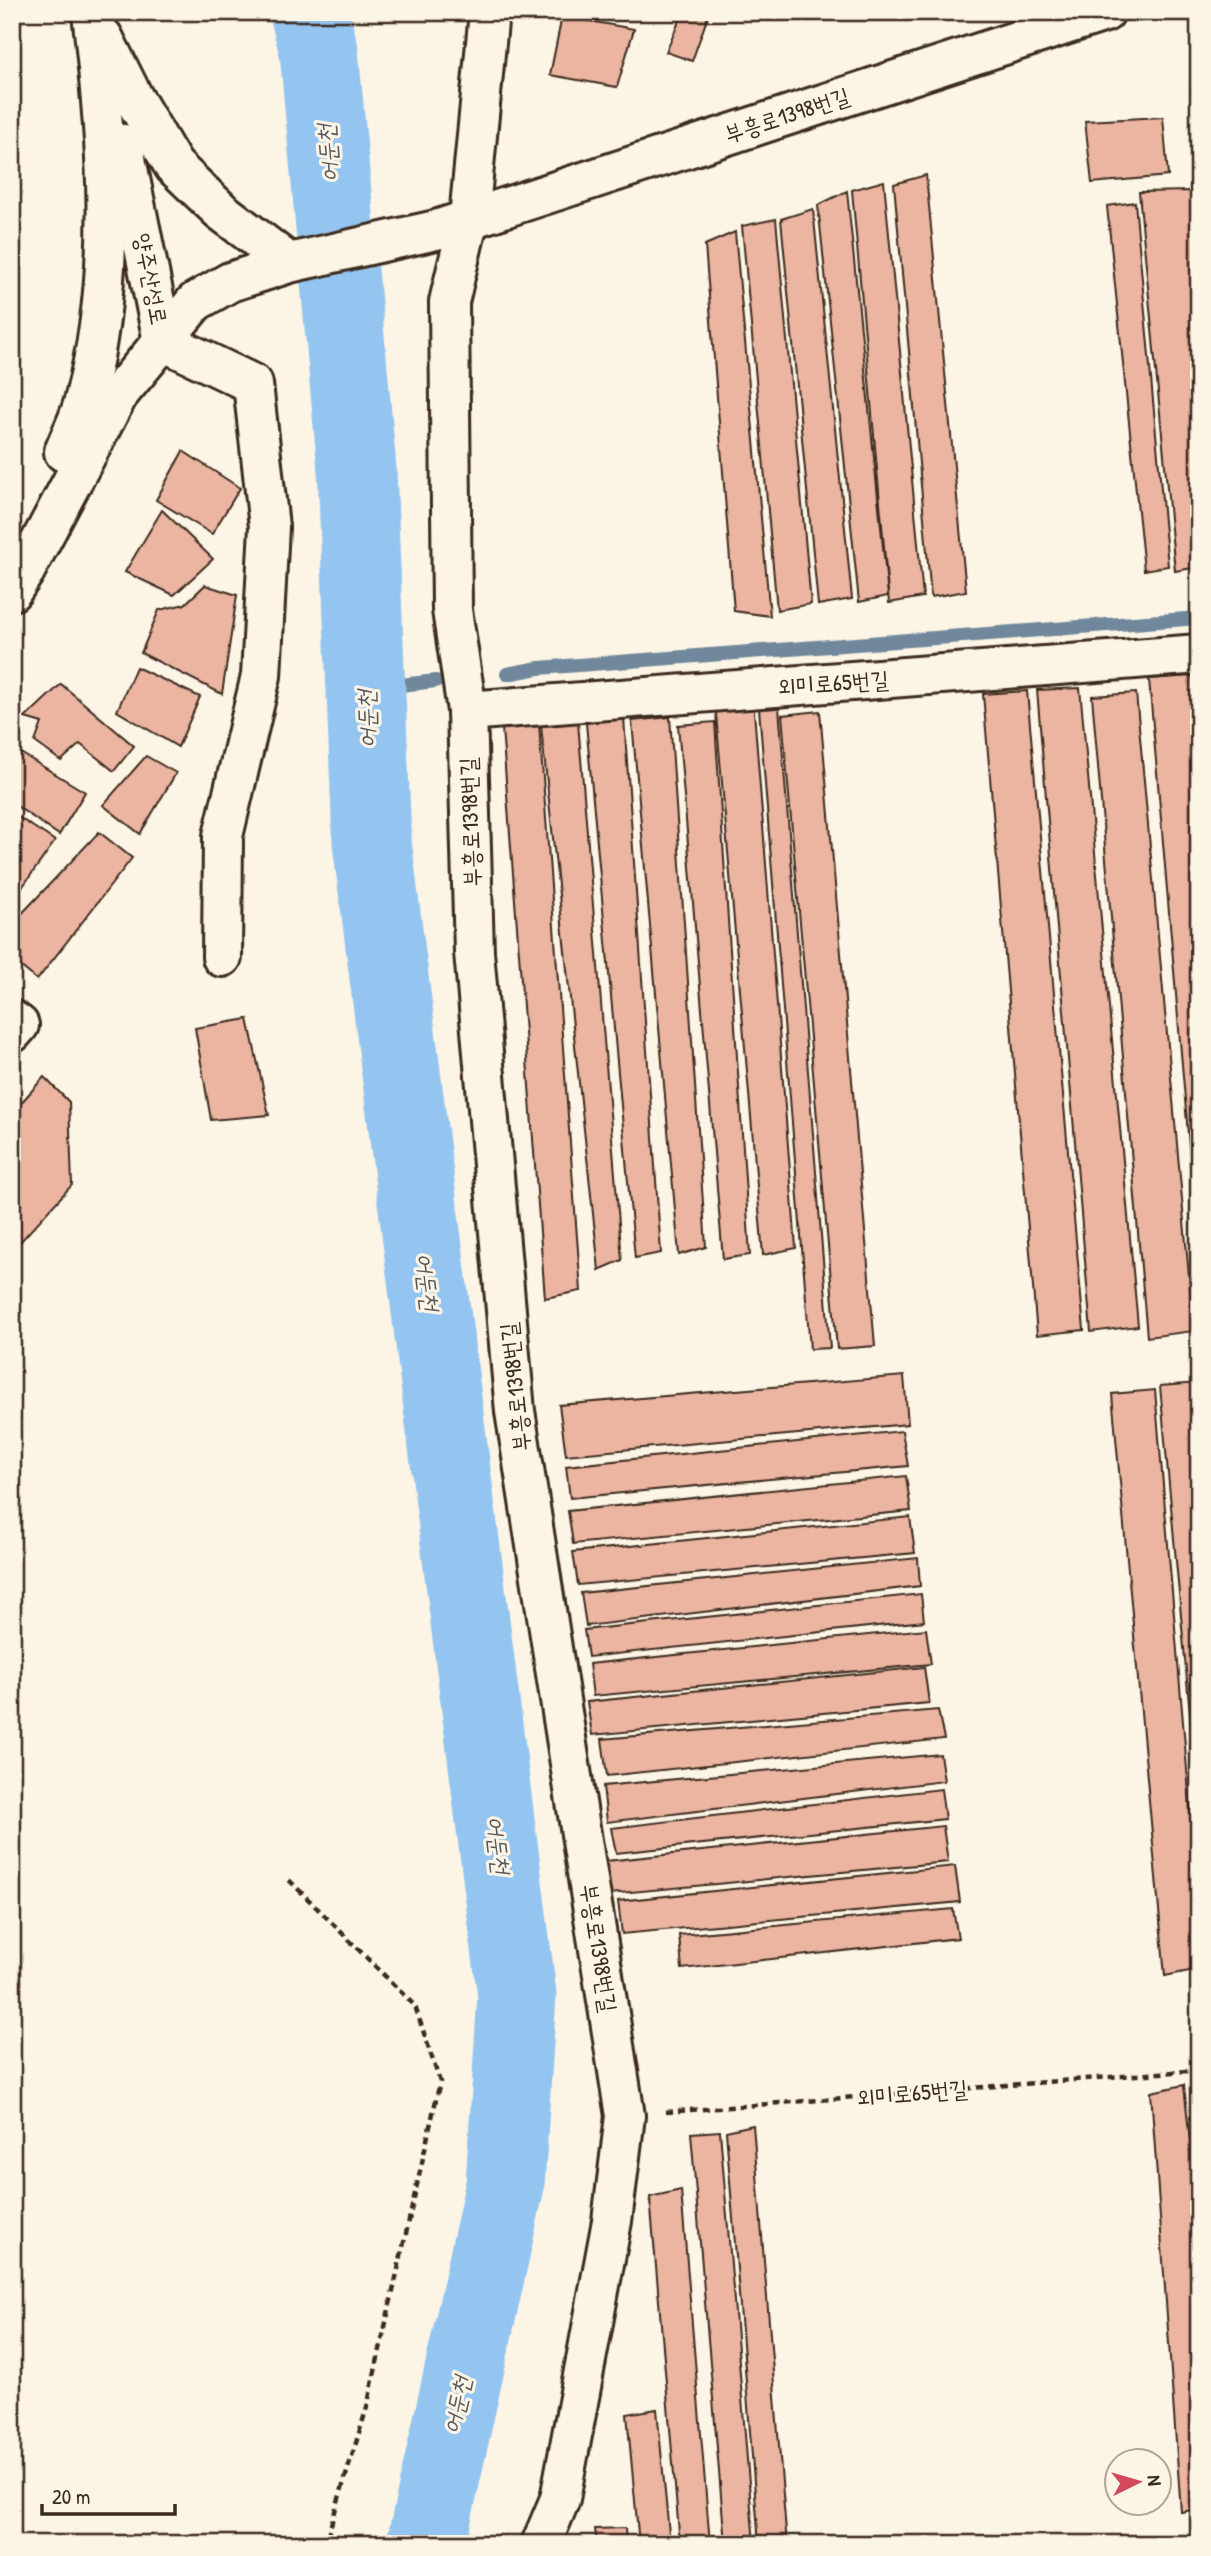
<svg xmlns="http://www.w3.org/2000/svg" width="1211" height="2556" font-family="'Patrick Hand','Poor Story',sans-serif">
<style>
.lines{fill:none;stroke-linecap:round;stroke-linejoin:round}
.stream{stroke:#70879c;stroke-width:14}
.river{stroke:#94c5f0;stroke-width:79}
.building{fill:#ecb5a2;stroke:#3b2a1e;stroke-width:2}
.minor-casing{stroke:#3b2a1e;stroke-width:44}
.path{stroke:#3b2a1e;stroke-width:4.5;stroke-dasharray:7 5;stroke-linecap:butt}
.minor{stroke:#fcf5e5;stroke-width:38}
.labels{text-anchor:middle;stroke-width:6;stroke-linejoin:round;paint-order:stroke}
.street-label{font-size:23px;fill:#3b2a1e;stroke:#fcf5e5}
.water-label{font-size:24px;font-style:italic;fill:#56585d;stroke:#fcf5e5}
</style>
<rect width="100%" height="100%" fill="#fcf5e5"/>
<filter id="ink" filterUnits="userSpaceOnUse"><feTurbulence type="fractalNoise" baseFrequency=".0143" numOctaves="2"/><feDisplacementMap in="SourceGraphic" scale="14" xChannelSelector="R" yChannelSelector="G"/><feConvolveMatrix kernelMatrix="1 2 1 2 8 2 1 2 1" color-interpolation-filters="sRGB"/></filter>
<g filter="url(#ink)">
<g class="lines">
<!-- stream -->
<g class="stream">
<polyline points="507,674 539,668 1199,618"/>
<polyline points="366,689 436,681"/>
</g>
<!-- river -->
<polyline class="river" points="309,12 319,51 357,469 372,842 517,1995 505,2185 426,2544"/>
</g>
<!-- building -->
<g class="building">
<polygon points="683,12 699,12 708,16 692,61 666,52"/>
<polygon points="562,16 634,29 617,87 550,75"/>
<polygon points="1199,86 1199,174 1191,88"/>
<polygon points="1163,117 1168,176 1092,183 1085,121"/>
<polygon points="926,175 966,591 931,597 894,184"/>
<polygon points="884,181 923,597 889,603 852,190"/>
<polygon points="847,191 888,596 859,602 818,205"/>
<polygon points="1192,191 1199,301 1199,567 1175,571 1139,192"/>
<polygon points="1135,202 1168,566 1144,570 1107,206"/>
<polygon points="813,209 852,599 818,605 781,219"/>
<polygon points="776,219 811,604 777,610 742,226"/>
<polygon points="735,232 770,616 734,611 705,245"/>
<polygon points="183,451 240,488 212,534 156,500"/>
<polygon points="162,510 213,559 174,595 125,572"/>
<polygon points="205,585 237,595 222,694 141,653 159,610 185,604"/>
<polygon points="136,667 200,697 178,747 117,711"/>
<polygon points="1193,676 1199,740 1199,1263 1149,679"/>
<polygon points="61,684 134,746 114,771 80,744 61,761 35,742 42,723 25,718"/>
<polygon points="1080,688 1138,1326 1091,1332 1037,690"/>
<polygon points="1027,691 1084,1330 1037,1335 983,694"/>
<polygon points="1136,693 1194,1331 1147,1337 1092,696"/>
<polygon points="753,698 796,1248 763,1255 715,702"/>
<polygon points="779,707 830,1348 810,1349 759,708"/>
<polygon points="820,711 875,1346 837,1349 782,715"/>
<polygon points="670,717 706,1247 679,1255 632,721"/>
<polygon points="624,718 661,1253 635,1258 586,723"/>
<polygon points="578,722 622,1260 599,1270 541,726"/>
<polygon points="715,722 750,1255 723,1259 678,725"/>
<polygon points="539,724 581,1291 545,1298 502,728"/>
<polygon points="14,749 85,792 59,835 12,803"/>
<polygon points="146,756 176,773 140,834 103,805"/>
<polygon points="12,813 55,841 21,889 12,883"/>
<polygon points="99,832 132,858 37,980 12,959 12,924"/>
<polygon points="248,1019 269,1115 211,1120 195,1028"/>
<polygon points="44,1077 69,1102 72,1185 12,1251 12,1113"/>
<polygon points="904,1376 908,1424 566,1455 559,1405"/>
<polygon points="1199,1383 1199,1812 1160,1386"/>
<polygon points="1155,1390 1199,1912 1199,1969 1165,1976 1112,1394"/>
<polygon points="902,1431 908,1466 570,1498 566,1466"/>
<polygon points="906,1476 911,1511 573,1544 568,1511"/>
<polygon points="910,1517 915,1553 578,1585 573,1552"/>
<polygon points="918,1558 920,1586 586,1626 581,1593"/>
<polygon points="921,1594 924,1621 588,1657 584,1630"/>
<polygon points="926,1629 931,1664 593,1696 589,1664"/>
<polygon points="924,1667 929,1703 592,1735 587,1702"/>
<polygon points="938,1710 944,1739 607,1776 602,1739"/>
<polygon points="940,1754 944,1781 607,1822 603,1786"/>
<polygon points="941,1789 945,1819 616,1853 611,1828"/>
<polygon points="943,1826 948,1862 610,1894 606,1861"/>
<polygon points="955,1866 960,1902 622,1934 618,1901"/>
<polygon points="953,1909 958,1938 682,1969 679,1935"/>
<polygon points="1184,2085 1199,2229 1199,2509 1181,2512 1151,2092"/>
<polygon points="753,2125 787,2544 759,2544 726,2131"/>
<polygon points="720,2131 754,2544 725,2544 691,2133"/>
<polygon points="681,2190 710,2544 680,2544 650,2197"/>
<polygon points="657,2409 670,2544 639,2544 627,2414"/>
<polygon points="625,2528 626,2544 597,2544 595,2529"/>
</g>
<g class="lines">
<defs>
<g id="minor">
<polyline points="489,12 469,218 449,302 452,610 467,711 474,952 515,1411 625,2116 612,2221 560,2499 541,2544"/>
<polyline points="103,37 133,97 174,166 221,211 289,263"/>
<polyline points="123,144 163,341"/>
<polyline points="163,341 253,384 269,527 261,676 223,836 222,957"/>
<path d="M64,452C71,434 81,416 85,397C118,271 107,141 92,13"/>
<polyline points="12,591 25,571 118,395 195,302 230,282 289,263 436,230 1105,12"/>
<polyline points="467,711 1199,654"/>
<polyline points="12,1020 19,1025 12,1033"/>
</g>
</defs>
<!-- minor casing -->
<use href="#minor" class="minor-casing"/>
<!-- path -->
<g class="path">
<polyline points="289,1880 415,2006 440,2082 367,2407 325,2544"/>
<polyline points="666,2112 1199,2070"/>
</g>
<!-- minor -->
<use href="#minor" class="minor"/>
</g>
</g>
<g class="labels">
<!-- street labels -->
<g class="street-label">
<text transform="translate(787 115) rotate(-18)" y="8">부흥로1398번길</text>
<text transform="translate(151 279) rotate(79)" y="8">양주산성로</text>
<text transform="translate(833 683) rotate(-4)" y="8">외미로65번길</text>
<text transform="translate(470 822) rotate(-92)" y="8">부흥로1398번길</text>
<text transform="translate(515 1387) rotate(-96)" y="8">부흥로1398번길</text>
<text transform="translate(599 1948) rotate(81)" y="8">부흥로1398번길</text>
<text transform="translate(912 2093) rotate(-5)" y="8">외미로65번길</text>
</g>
<!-- water labels -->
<g class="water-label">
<text transform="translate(328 153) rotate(-95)" y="8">어둔천</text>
<text transform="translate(367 719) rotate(-92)" y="8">어둔천</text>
<text transform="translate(427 1282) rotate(83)" y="8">어둔천</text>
<text transform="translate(498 1845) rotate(83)" y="8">어둔천</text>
<text transform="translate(457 2405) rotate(-78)" y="8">어둔천</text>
</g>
</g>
<!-- margin -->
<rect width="1211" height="2556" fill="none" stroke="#fcf5e5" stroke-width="42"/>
<rect x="21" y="21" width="1169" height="2514" fill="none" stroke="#3b2a1e" stroke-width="2.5" filter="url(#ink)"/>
<!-- north arrow -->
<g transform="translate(1138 2482) rotate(85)"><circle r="33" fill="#fcf5e5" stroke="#afa495" stroke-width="2"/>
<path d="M0-5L12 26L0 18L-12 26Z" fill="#d1495b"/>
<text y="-10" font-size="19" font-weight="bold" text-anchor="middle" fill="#3b2a1e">N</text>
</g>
<!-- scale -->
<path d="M42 2504v10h133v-10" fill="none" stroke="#3b2a1e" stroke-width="3.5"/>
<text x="52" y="2504" font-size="21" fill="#3b2a1e" stroke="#fcf5e5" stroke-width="5" paint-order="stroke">20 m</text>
</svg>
